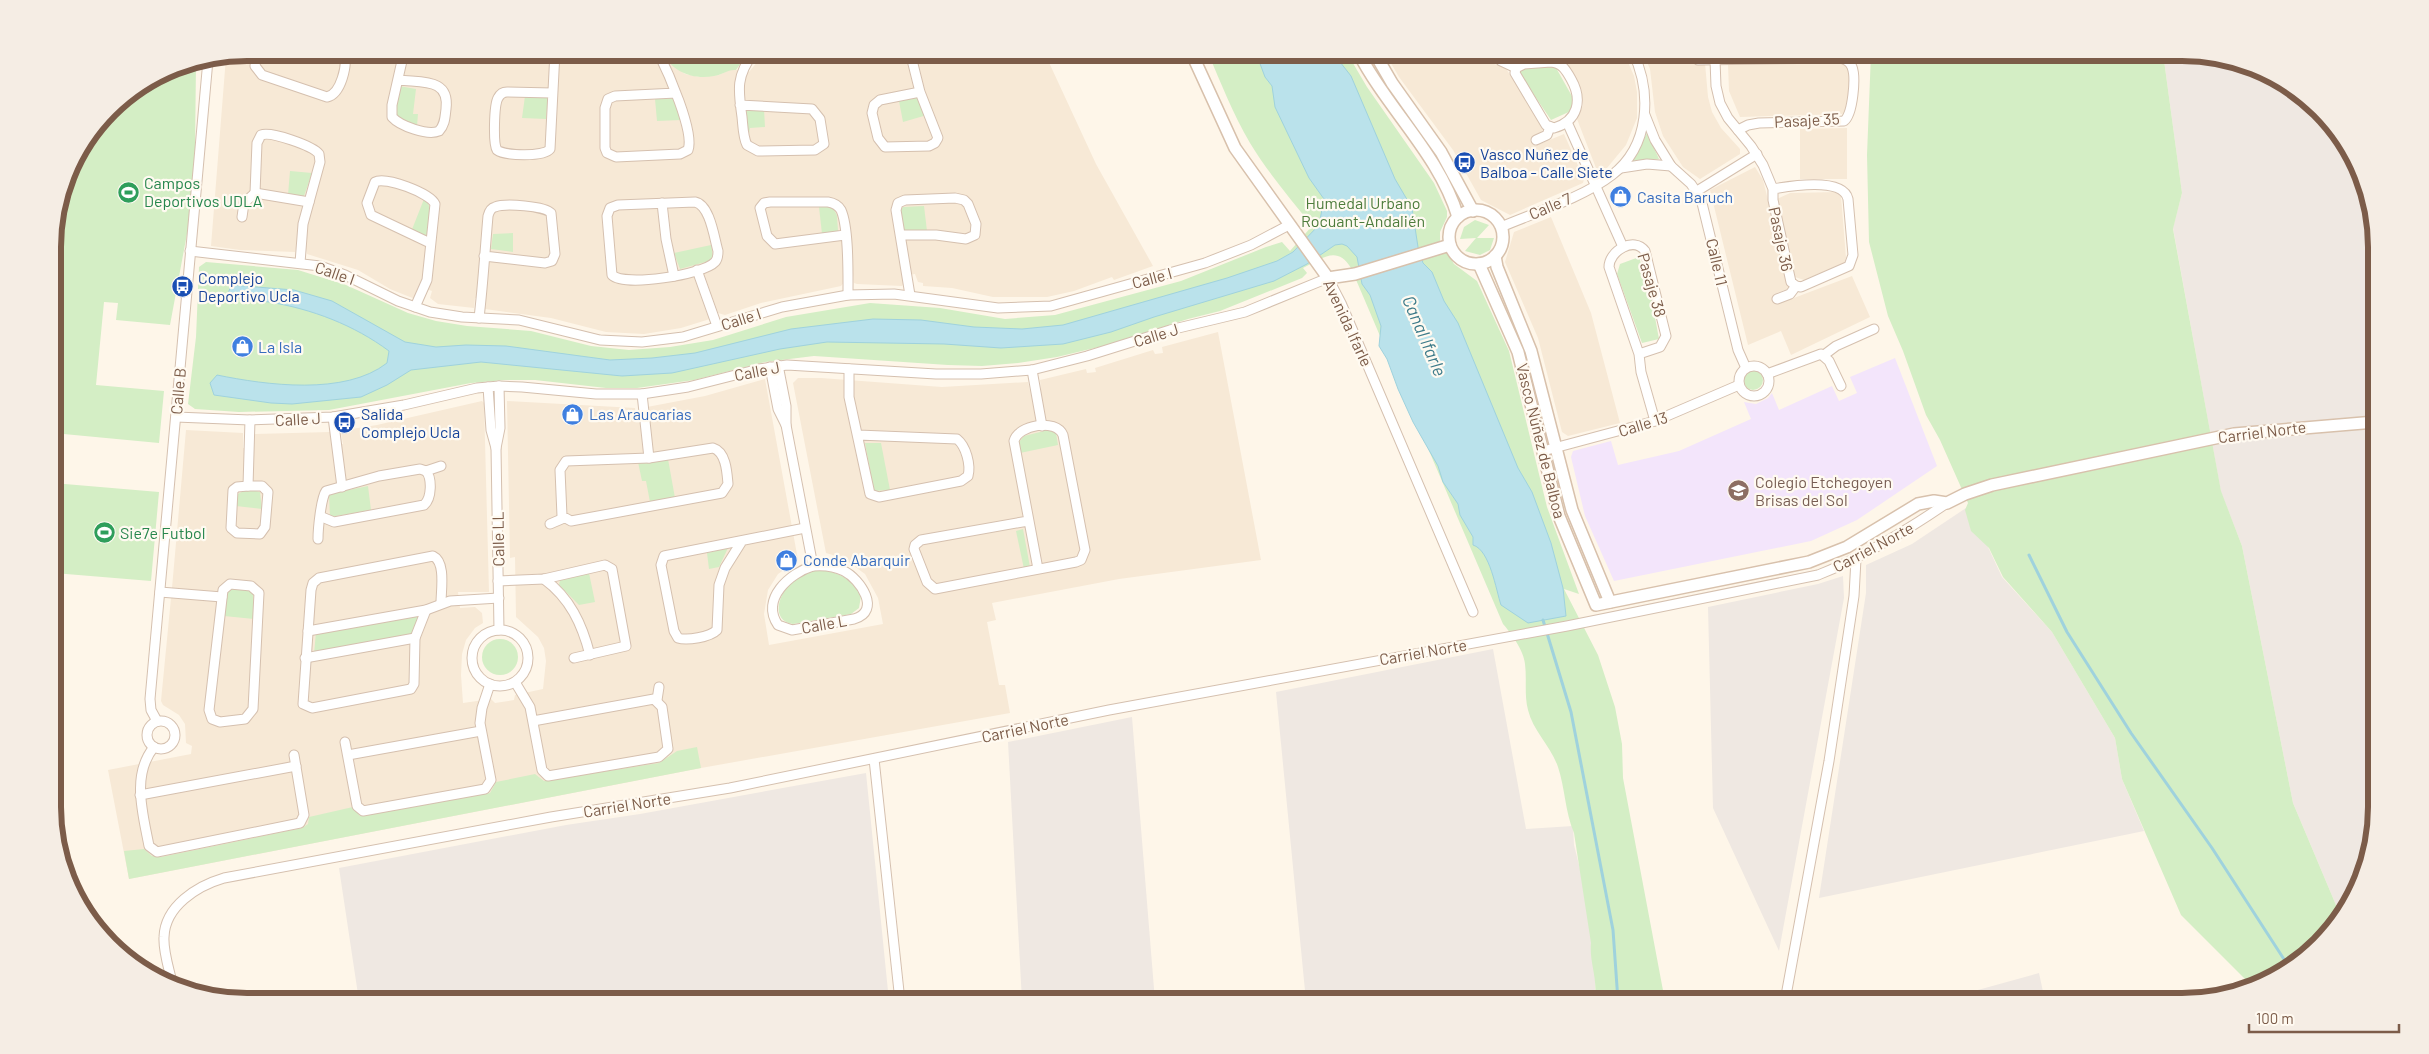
<svg xmlns="http://www.w3.org/2000/svg" width="2429" height="1054" font-family="Barlow,sans-serif">
<style>
.residential{fill:#f7e9d6}
.industrial{fill:#efe8e2}
.education{fill:#f3e5fb}
.green{fill:#d4eec5}
.water{fill:#bae2eb;stroke:#9fd2dd}
.lines{fill:none;stroke-linecap:round;stroke-linejoin:round}
.stream{stroke:#9fd2dd;stroke-width:3}
.street-casing{stroke:#d5c0af;stroke-width:11}
.secondary-casing{stroke:#d8c1ac;stroke-width:14}
.street{stroke:#fff;stroke-width:9}
.secondary{stroke:#fff;stroke-width:11}
.labels{text-anchor:middle;stroke-width:4.5;stroke-linejoin:round;paint-order:stroke}
.street-label{font-size:16px;fill:#7c5c49;stroke:#fffaf1}
.transit-label{font-size:16px;fill:#164399;stroke:#fffaf1;text-anchor:start}
.leisure-label{font-size:16px;fill:#27864d;stroke:#fffaf1;text-anchor:start}
.shop-label{font-size:16px;fill:#366cbe;stroke:#fffaf1;text-anchor:start}
.park-label{font-size:16px;fill:#4d7c3c;stroke:#fffaf1}
.education-label{font-size:16px;fill:#785e54;stroke:#fffaf1;text-anchor:start}
.water-label{font-size:18px;font-style:italic;fill:#3d7b8a;stroke:#fffaf1}
.rim{fill:none;stroke:#7c5c49;stroke-width:6}
</style>
<rect width="100%" height="100%" fill="#fef6e9"/>
<!-- residential -->
<g class="residential">
<polygon points="248,52 652,52 653,55 667,60 685,74 700,77 719,75 731,69 749,72 763,55 994,52 1015,57 1046,56 1096,164 1153,266 1114,280 1112,277 1074,291 1047,297 993,297 952,288 923,286 923,283 918,282 915,274 908,275 902,286 857,284 854,283 853,274 845,275 845,281 841,286 761,303 725,315 718,313 715,307 708,309 710,319 681,328 644,334 606,332 551,318 485,309 486,299 481,298 475,298 474,308 438,304 430,298 432,291 421,287 415,299 390,289 358,270 307,254 306,248 296,248 295,252 240,250 211,246 226,57"/>
<polygon points="1385,53 1486,53 1494,64 1505,67 1544,128 1539,135 1532,138 1535,146 1564,134 1584,179 1583,183 1510,215 1481,200 1453,150 1399,77"/>
<polygon points="1500,53 1624,53 1634,76 1637,92 1637,118 1626,145 1607,168 1600,170 1596,168 1577,119 1583,105 1580,87 1562,57 1503,58"/>
<polygon points="1643,53 1756,53 1694,54 1694,62 1705,63 1708,97 1712,112 1721,128 1740,149 1740,154 1700,179 1683,167 1663,136 1655,112 1650,69"/>
<polygon points="1849,62 1850,110 1842,114 1740,117 1729,91 1728,64"/>
<polygon points="1847,128 1847,179 1800,179 1800,129"/>
<polygon points="1755,167 1763,180 1790,288 1774,294 1778,304 1852,276 1870,317 1791,355 1781,331 1748,345 1710,190"/>
<polygon points="1838,192 1841,196 1846,258 1844,263 1804,280 1795,277 1777,199 1790,193"/>
<polygon points="1551,217 1591,313 1620,423 1568,436 1562,432 1538,338 1505,262 1514,232"/>
<polygon points="1218,332 1261,560 1119,579 992,603 996,620 987,622 999,685 1005,685 1010,713 701,768 129,879 108,770 191,754 192,746 186,743 185,724 179,715 163,705 161,701 171,598 185,599 185,590 172,588 186,430 243,433 243,448 254,448 255,434 330,432 332,445 343,444 341,433 345,430 377,425 482,401 484,403 489,592 458,592 460,608 475,607 482,613 483,623 475,628 466,640 462,654 461,675 463,703 491,699 495,703 514,700 515,695 543,689 546,661 544,648 538,637 516,617 515,557 510,558 507,401 635,408 636,418 648,417 647,407 705,396 765,379 798,560 778,574 768,590 764,614 769,645 883,624 878,598 865,574 843,558 826,553 793,383 798,378 821,378 942,387 1028,382 1030,391 1036,390 1041,389 1040,380 1086,369 1087,373 1096,372 1095,368 1153,350 1155,354 1163,353 1162,347"/>
</g>
<!-- industrial -->
<g class="industrial">
<polygon points="2163,53 2181,53 2256,67 2300,93 2336,129 2362,173 2375,222 2376,807 2362,881 2341,917 2293,803 2242,546 2221,492 2173,228 2182,193"/>
<polygon points="1969,506 2002,577 2052,632 2115,738 2122,779 2144,831 1819,898 1866,593 1866,565 1912,544"/>
<polygon points="1843,576 1844,598 1779,951 1713,808 1708,607 1818,584"/>
<polygon points="1493,649 1526,829 1573,826 1574,845 1583,881 1596,975 1594,1001 1306,1001 1276,692"/>
<polygon points="1132,717 1155,1001 1022,1001 1008,742"/>
<polygon points="866,773 889,1001 359,1001 339,868 566,825 640,814"/>
<polygon points="2039,973 2045,1001 1938,1001"/>
</g>
<!-- education -->
<polygon class="education" points="1895,358 1937,466 1857,520 1811,541 1614,581 1585,516 1571,457 1573,451 1611,441 1618,465 1679,451 1751,419 1744,402 1756,404 1768,398 1772,393 1779,410 1832,386 1839,401 1857,393 1850,377"/>
<!-- green -->
<g class="green">
<path d="M663,53H748L736,70C728,69 722,75 714,76C693,80 672,72 663,53Z"/>
<path d="M1208,53H1347L1367,87L1434,183L1447,211V217L1440,232V241L1454,264L1477,281L1509,351L1547,507L1579,594L1564,589L1598,655L1615,707L1622,744L1623,778L1665,1001H1594C1599,981 1589,963 1591,943L1574,833C1565,812 1565,788 1558,767C1551,746 1533,731 1528,710C1524,695 1527,679 1525,664C1524,651 1511,633 1503,624L1351,268C1337,245 1323,258 1303,268L1307,273L1302,278L1220,311L1188,319L1103,346L1057,357L1018,363L982,366L948,365L814,356L765,362L694,380L637,388H606L535,380H505L471,383L329,410L239,412L195,409L188,404L196,337L199,267L206,262L298,270L346,285L408,313L436,321L467,326L531,331L591,346L629,350L670,347L713,340L786,317L870,303L940,308L1005,319L1055,315L1181,281L1266,247L1282,242L1290,251L1312,226C1291,199 1268,173 1250,143C1233,114 1221,83 1208,53Z"/>
<path d="M1871,53H2163L2182,193L2173,229L2221,491L2242,546L2293,803L2341,917C2321,951 2286,969 2253,987L2181,915L2122,779L2115,738L2052,632L2003,577L1989,548L1971,531L1965,510L1968,503L1940,440L1926,415L1903,351L1888,316L1869,242L1867,155Z"/>
<polygon points="196,63 195,150 189,223 170,325 116,320 118,303 104,302 96,385 164,391 159,443 53,433 53,235 73,161 119,101 173,67"/>
<polygon points="1555,66 1573,98 1571,111 1551,120 1519,73 1521,68"/>
<polygon points="399,86 416,89 413,114 418,114 417,126 400,119 395,114"/>
<polygon points="525,96 548,96 546,119 522,118"/>
<polygon points="916,97 919,98 927,115 903,122 899,101"/>
<polygon points="673,98 681,120 657,121 655,99"/>
<polygon points="747,109 764,109 765,127 750,128 748,139 745,110"/>
<polygon points="1647,133 1659,159 1632,162"/>
<polygon points="290,171 312,173 304,196 288,195"/>
<path d="M424,199C435,208 429,224 427,237L411,232Z"/>
<polygon points="924,206 927,231 903,231 900,212 903,207"/>
<polygon points="819,207 833,207 837,216 838,231 822,234"/>
<polygon points="1475,220 1489,225 1477,238 1494,238 1490,250 1480,255 1465,251 1476,238 1460,239 1464,227"/>
<polygon points="513,233 513,252 491,249 493,234"/>
<polygon points="711,245 713,256 709,261 680,269 674,253"/>
<polygon points="1639,257 1652,301 1659,339 1642,343 1617,274 1620,264"/>
<circle cx="1753" cy="380" r="10"/>
<polygon points="1048,430 1056,433 1058,445 1020,453 1019,442 1024,436"/>
<polygon points="865,443 881,443 890,490 874,491"/>
<polygon points="668,459 675,498 650,502 646,481 642,481 638,462"/>
<polygon points="53,483 159,492 151,581 54,573"/>
<polygon points="368,486 371,510 330,517 329,494"/>
<polygon points="247,489 260,492 262,509 236,506 238,494"/>
<polygon points="1023,529 1030,567 1024,569 1016,531"/>
<polygon points="728,548 719,567 709,569 707,553"/>
<path d="M818,570C836,571 854,579 861,596L859,608L851,614L793,624C771,621 778,595 790,584C798,576 807,572 818,570Z"/>
<polygon points="589,573 595,602 579,605 559,585 560,580"/>
<polygon points="230,588 253,590 254,619 224,616 227,589"/>
<polygon points="420,614 412,635 314,654 316,632"/>
<circle cx="500" cy="657" r="18"/>
<polygon points="697,747 701,768 129,879 124,851 144,849 152,856 161,857 302,828 308,824 309,817 353,807 360,816 490,793 496,782 535,774 544,781 659,763 677,751"/>
</g>
<!-- water -->
<path class="water" d="M1256,53H1333L1351,76L1395,179L1412,208L1418,247L1423,263L1432,272L1444,301L1458,323L1518,468L1532,492L1551,543L1563,588L1566,616L1528,623L1501,605C1496,590 1490,550 1473,545V537L1460,515L1458,504L1443,482L1438,466L1413,422L1398,389L1387,359L1379,346L1381,326L1370,295L1362,284L1357,257L1347,246L1342,244L1335,245L1307,264L1274,281L1154,317L1111,332L1063,344L1001,348L944,344L827,342L780,349L672,373L622,376L481,362L411,370L387,385L361,397L292,404L271,403L214,395L210,383L217,375C266,385 345,396 387,363L389,351C354,325 312,309 269,302C255,300 241,301 228,294L231,285L294,290L332,301L405,342L436,347L466,345L506,346L610,360L652,358L695,353L791,329L873,319L921,320L974,327L1022,329L1063,325L1227,278L1277,261L1293,252L1319,225L1324,199L1309,178L1275,107L1272,86L1265,77Z"/>
<g class="lines">
<!-- stream -->
<g class="stream">
<polyline points="2029,555 2067,632 2131,733 2212,848 2289,967"/>
<polyline points="1543,620 1571,712 1613,930 1618,1001"/>
</g>
<defs>
<g id="street">
<path d="M257,52L255,66L262,75L327,97C341,94 348,65 344,52"/>
<path d="M658,52C667,70 695,132 688,150L680,154L616,157L607,153L605,148V108L608,99L615,96L676,93"/>
<polyline points="910,52 920,92 938,138 935,143 929,146 885,147 878,138 872,113 874,105 880,100 920,92"/>
<polyline points="1494,52 1501,61 1516,68"/>
<path d="M1698,60L1840,58C1845,59 1850,61 1852,67C1856,77 1853,114 1844,121L1759,123L1748,125L1738,130"/>
<path d="M1715,60L1716,86L1720,103L1728,118L1751,146L1763,165L1773,189V200L1791,282L1796,286L1801,287L1849,266L1853,255L1848,199C1843,177 1790,186 1773,189"/>
<path d="M1551,62C1562,63 1566,70 1571,79C1583,100 1578,121 1554,128L1546,125L1515,73L1516,68L1524,64Z"/>
<path d="M399,80C422,83 450,78 446,109C445,117 445,125 439,131C428,136 400,126 392,117V105L404,52"/>
<path d="M552,93L507,92C503,92 500,94 498,98C494,105 493,144 497,150C505,156 544,157 550,149L555,52"/>
<path d="M740,105L812,109L820,119L824,144L815,150L758,151L747,145C743,137 743,126 742,117C738,89 736,76 754,52"/>
<polyline points="1645,115 1655,140 1671,166 1691,184 1701,199 1738,350 1746,368"/>
<polyline points="1567,122 1623,247"/>
<polyline points="1536,140 1547,135 1550,127"/>
<polyline points="1621,168 1647,164 1671,166"/>
<polyline points="1697,191 1757,154"/>
<path d="M255,193L257,143L261,135C271,131 313,146 319,154L320,162L303,224L300,263"/>
<path d="M695,202C710,205 714,237 718,251C718,255 718,259 715,262C703,275 624,287 612,275L607,216L610,208L618,205Z"/>
<polyline points="662,203 666,239 674,276"/>
<polyline points="242,217 244,203 255,193 309,202"/>
<path d="M1501,227C1534,213 1584,197 1612,175C1650,146 1652,93 1633,52"/>
<path d="M845,235L775,244L767,236L760,208L764,203L770,202H828C834,203 838,205 841,210C849,228 848,274 848,295"/>
<polyline points="901,235 936,235 966,239 975,235 976,224 968,204 964,200 955,198 905,200 898,203 896,210 910,295"/>
<polyline points="190,251 320,266 345,275 398,301 430,312 462,317 519,320 600,340 642,342 683,337 782,307 848,295 894,294 998,308 1051,306 1205,263 1251,245 1289,225"/>
<polyline points="697,270 717,326"/>
<polyline points="1777,299 1790,294 1796,286"/>
<path d="M415,307L427,280L435,204C430,193 385,176 375,182L367,203L371,215L430,243"/>
<path d="M479,318C483,284 485,250 488,216C489,212 491,208 495,207C505,203 545,206 551,213L555,254L552,261L545,263L484,256"/>
<path d="M1639,354L1660,347L1666,336L1645,251C1634,236 1609,251 1609,267L1639,354L1641,372L1655,421"/>
<polyline points="1824,355 1836,346 1874,329"/>
<polyline points="778,365 786,406 786,425 813,566"/>
<circle cx="1754" cy="381" r="15"/>
<polyline points="770,367 778,409 786,425"/>
<path d="M849,369V397L870,494L879,497L961,481L968,476C971,465 966,446 957,439L858,435"/>
<polyline points="1032,370 1042,426"/>
<polyline points="1767,374 1821,354 1829,361 1841,386"/>
<polyline points="488,387 491,430 496,448"/>
<polyline points="642,394 649,458"/>
<polyline points="176,417 250,420 333,417 404,405 477,388 499,386 522,387 596,394 642,394 688,387 759,369 787,365 936,374 981,374 1032,370 1087,356 1170,330 1245,312 1328,278 1341,303 1473,612"/>
<polyline points="333,417 342,487"/>
<path d="M713,448C726,452 727,472 728,484L722,493L571,521L562,516L560,470L566,461L649,458Z"/>
<polyline points="1543,451 1655,421 1739,385"/>
<polygon points="248,486 262,486 268,492 265,527 260,534 237,533 231,528 233,490 237,487"/>
<polyline points="248,486 250,420"/>
<path d="M322,517L334,522L424,505C432,498 432,478 426,471"/>
<path d="M1028,521L921,540L915,545L914,549L927,582L935,589L1076,562L1081,560L1085,550L1063,435C1056,418 1018,425 1014,441L1038,569"/>
<polyline points="550,524 564,518"/>
<path d="M318,539C318,529 321,498 326,491L379,476L420,469L426,471L441,466"/>
<path d="M742,541L725,568L719,585L717,630C710,637 687,641 678,638L674,631L661,565L664,556L805,528"/>
<path d="M813,566C824,565 834,566 844,571C860,579 882,611 854,619L792,630L778,625C760,599 790,573 813,566Z"/>
<path d="M544,579C570,598 582,624 590,655"/>
<polyline points="498,581 544,579 605,565 612,569 626,646 574,658"/>
<polygon points="230,584 251,586 259,593 253,709 245,719 220,722 212,719 209,710 223,590"/>
<polyline points="160,592 222,597"/>
<path d="M426,610L415,638L414,684L411,689L312,708L303,704L311,590L313,583L319,578L433,556C446,562 441,590 441,603"/>
<polyline points="499,630 496,448 500,428 499,386"/>
<circle cx="500" cy="658" r="28"/>
<polyline points="308,631 426,610 450,601 499,598"/>
<polyline points="305,658 415,638"/>
<polyline points="515,682 530,707 542,770 548,776 659,757 668,749 662,707 654,699 533,721"/>
<polyline points="657,700 659,687"/>
<circle cx="161" cy="735" r="14"/>
<polyline points="157,721 151,710 150,699 208,60"/>
<polyline points="345,742 357,806 363,811 485,789 491,780 480,723 482,708 490,684"/>
<path d="M154,747C131,775 143,814 149,846L157,852L300,823L304,815L294,755"/>
<polyline points="348,755 481,731"/>
<polyline points="874,759 900,1001"/>
<polyline points="140,795 296,766"/>
<path d="M173,987C170,971 163,953 164,937C165,906 197,886 224,878L551,817L730,788L1109,710L1567,626L1818,575C1864,557 1906,531 1947,503"/>
<polyline points="1785,1001 1829,761 1854,596 1856,559"/>
</g>
<g id="secondary">
<polyline points="1191,52 1235,148 1328,278 1355,274 1450,245"/>
<path d="M1358,52C1388,110 1439,154 1458,217"/>
<polyline points="1374,52 1392,83 1441,152 1473,211"/>
<circle cx="1476" cy="237" r="27"/>
<polyline points="1495,256 1497,267 1531,351 1572,510 1610,602"/>
<polyline points="1479,264 1518,352 1559,516 1596,605 1809,562 1847,547 1918,504 1934,501 1947,503 1965,494 1992,485 2234,434 2375,422"/>
</g>
</defs>
<!-- street casing -->
<use href="#street" class="street-casing"/>
<!-- secondary casing -->
<use href="#secondary" class="secondary-casing"/>
<!-- street -->
<use href="#street" class="street"/>
<!-- secondary -->
<use href="#secondary" class="secondary"/>
</g>
<!-- icons -->
<defs>
<symbol id="bus-disc" viewBox="-11 -11 22 22"><circle r="9.5" fill="#1a4fb4" stroke="#fffaf1"/><path d="M-5-6H5V4H4V6H2V4H-2V6H-4V4H-5ZM-3.5-4V0h7V-4ZM-3.5 1.2v1.5H-2V1.2ZM2 1.2v1.5H3.5V1.2Z" fill="#fff"/></symbol>
<symbol id="stadium-disc" viewBox="-11 -11 22 22"><circle r="9.5" fill="#2e9e5b" stroke="#fffaf1"/><path d="M0-5a6.5 5 0 1 0 0 10a6.5 5 0 1 0 0-10ZM-3.5-1.8h7v3.6h-7Z" fill="#fff"/></symbol>
<symbol id="shop-disc" viewBox="-11 -11 22 22"><circle r="9.5" fill="#3f7fe0" stroke="#fffaf1"/><path d="M-5-2.5h2.3a2.7 3.5 0 0 1 5.4 0H5L5.5 6h-11ZM-1.5-2.5h3a1.5 2.3 0 0 0-3 0Z" fill="#fff"/></symbol>
<symbol id="school-disc" viewBox="-11 -11 22 22"><circle r="9.5" fill="#8d6e63" stroke="#fffaf1"/><path d="M0-5L7-2L0 1L-7-2ZM-4 1L0 2.5L4 1V4Q0 6-4 4Z" fill="#fff"/></symbol>
</defs>
<g fill-rule="evenodd">
<use href="#bus-disc" x="1452" y="150" width="25" height="25"/>
<use href="#stadium-disc" x="116" y="180" width="25" height="25"/>
<use href="#shop-disc" x="1608" y="184" width="25" height="25"/>
<use href="#bus-disc" x="170" y="274" width="25" height="25"/>
<use href="#shop-disc" x="230" y="334" width="25" height="25"/>
<use href="#shop-disc" x="560" y="402" width="25" height="25"/>
<use href="#bus-disc" x="332" y="410" width="25" height="25"/>
<use href="#school-disc" x="1726" y="478" width="25" height="25"/>
<use href="#stadium-disc" x="92" y="520" width="25" height="25"/>
<use href="#shop-disc" x="774" y="548" width="25" height="25"/>
</g>
<g class="labels">
<!-- street labels -->
<g class="street-label">
<text transform="translate(1807 120) rotate(-3)" y="6">Pasaje 35</text>
<text transform="translate(1550 206) rotate(-23)" y="6">Calle 7</text>
<text transform="translate(1781 239) rotate(78)" y="6">Pasaje 36</text>
<text transform="translate(1717 262) rotate(77)" y="6">Calle 11</text>
<text transform="translate(335 273) rotate(19)" y="6">Calle I</text>
<text transform="translate(1152 278) rotate(-15)" y="6">Calle I</text>
<text transform="translate(1652 285) rotate(74)" y="6">Pasaje 38</text>
<text transform="translate(741 319) rotate(-18)" y="6">Calle I</text>
<text transform="translate(1348 323) rotate(65)" y="6">Avenida Ifarle</text>
<text transform="translate(1156 335) rotate(-17)" y="6">Calle J</text>
<text transform="translate(757 371) rotate(-11)" y="6">Calle J</text>
<text transform="translate(178 391) rotate(-85)" y="6">Calle B</text>
<text transform="translate(298 419) rotate(-3)" y="6">Calle J</text>
<text transform="translate(1643 424) rotate(-17)" y="6">Calle 13</text>
<text transform="translate(2262 432) rotate(-7)" y="6">Carriel Norte</text>
<text transform="translate(1541 441) rotate(76)" y="6">Vasco Núñez de Balboa</text>
<text transform="translate(498 539) rotate(-91)" y="6">Calle LL</text>
<text transform="translate(1873 547) rotate(-28)" y="6">Carriel Norte</text>
<text transform="translate(824 624) rotate(-10)" y="6">Calle L</text>
<text transform="translate(1423 652) rotate(-10)" y="6">Carriel Norte</text>
<text transform="translate(1025 728) rotate(-12)" y="6">Carriel Norte</text>
<text transform="translate(627 805) rotate(-9)" y="6">Carriel Norte</text>
</g>
<!-- transit labels -->
<g class="transit-label">
<text x="1480" y="160">Vasco Nuñez de<tspan x="1480" dy="18">Balboa - Calle Siete</tspan></text>
<text x="198" y="284">Complejo<tspan x="198" dy="18">Deportivo Ucla</tspan></text>
<text x="361" y="420">Salida<tspan x="361" dy="18">Complejo Ucla</tspan></text>
</g>
<!-- leisure labels -->
<g class="leisure-label">
<text x="144" y="189">Campos<tspan x="144" dy="18">Deportivos UDLA</tspan></text>
<text x="120" y="539">Sie7e Futbol</text>
</g>
<!-- shop labels -->
<g class="shop-label">
<text x="1637" y="203">Casita Baruch</text>
<text x="258" y="353">La Isla</text>
<text x="589" y="420">Las Araucarias</text>
<text x="803" y="566">Conde Abarquir</text>
</g>
<!-- park labels -->
<g class="park-label">
<text x="1363" y="209">Humedal Urbano<tspan x="1363" dy="18">Rocuant-Andalién</tspan></text>
</g>
<!-- education labels -->
<g class="education-label">
<text x="1755" y="488">Colegio Etchegoyen<tspan x="1755" dy="18">Brisas del Sol</tspan></text>
</g>
<!-- water labels -->
<g class="water-label">
<text transform="translate(1424 336) rotate(67)" y="6">Canal Ifarle</text>
</g>
</g>
<!-- crop -->
<path d="M0 0H2429V1054H0ZM247 61H2182A186 186 0 0 1 2368 247V807A186 186 0 0 1 2182 993H247A186 186 0 0 1 61 807V247A186 186 0 0 1 247 61Z" fill="#f5ede4" fill-rule="evenodd"/>
<path class="rim" d="M247 61H2182A186 186 0 0 1 2368 247V807A186 186 0 0 1 2182 993H247A186 186 0 0 1 61 807V247A186 186 0 0 1 247 61Z"/>
<!-- scale -->
<path d="M2249 1024v8h150v-8" fill="none" stroke="#7c5c49" stroke-width="2.5"/>
<text x="2256" y="1024" font-size="15" fill="#7c5c49" stroke="#fffaf1" stroke-width="4" paint-order="stroke">100 m</text>
</svg>
